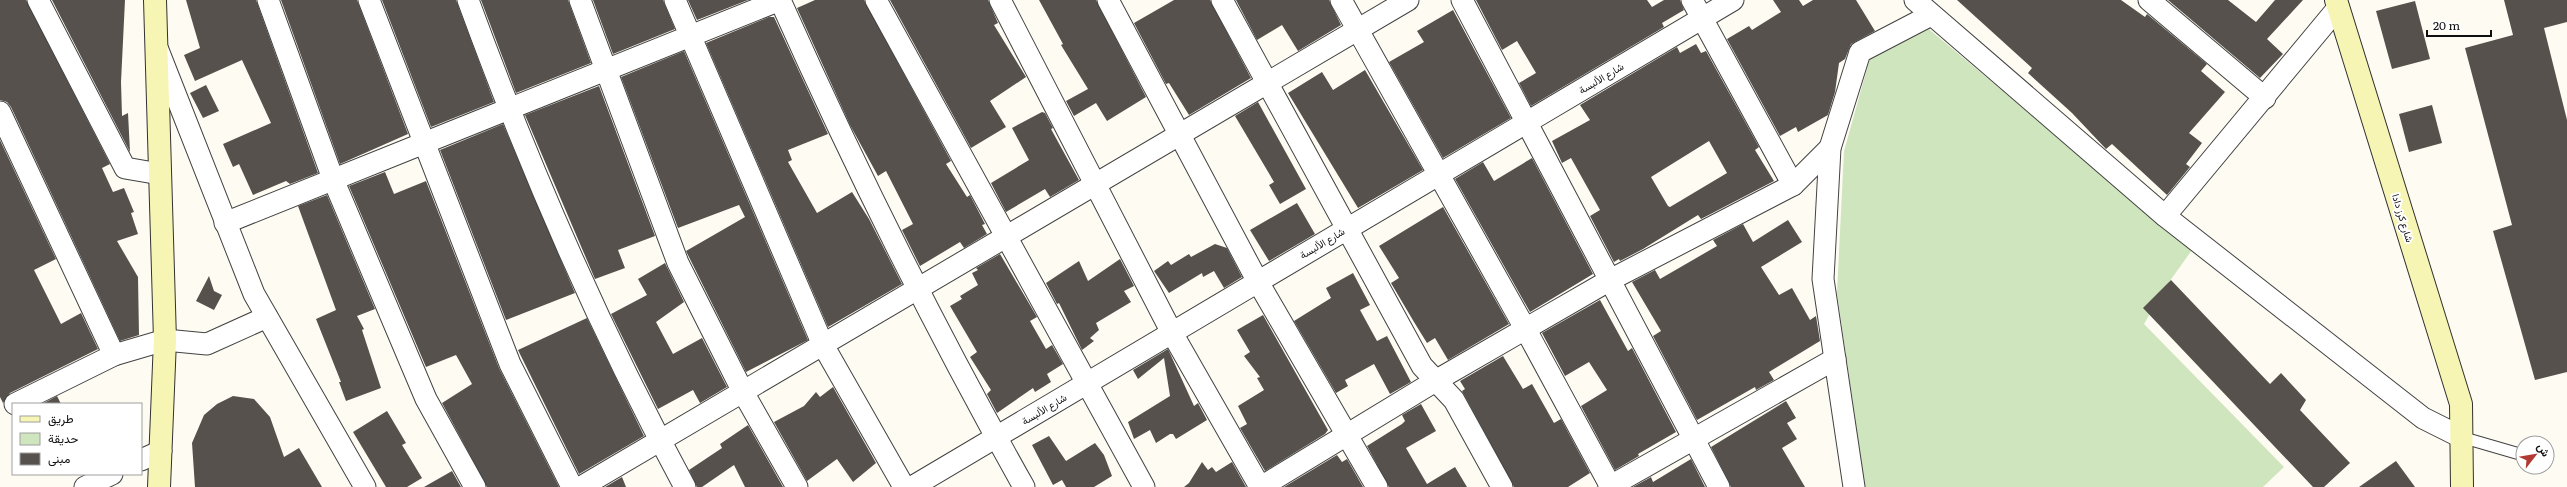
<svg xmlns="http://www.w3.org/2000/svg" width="2567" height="487" font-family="Literata,Vazirmatn,serif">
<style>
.green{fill:#cfe5be}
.building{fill:#56514c;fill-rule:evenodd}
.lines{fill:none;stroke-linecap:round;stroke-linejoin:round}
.service-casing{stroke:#424242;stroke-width:13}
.minor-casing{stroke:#424242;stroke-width:23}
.secondary-casing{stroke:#313131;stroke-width:24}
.service{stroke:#fff;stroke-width:11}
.minor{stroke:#fff;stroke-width:21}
.secondary{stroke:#f7f5b4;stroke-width:22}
.labels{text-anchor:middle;stroke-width:4;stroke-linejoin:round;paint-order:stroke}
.street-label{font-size:10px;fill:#0f0f0f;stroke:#fff}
</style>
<rect width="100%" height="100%" fill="#fefcf2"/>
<!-- green -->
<polygon class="green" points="1931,15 1930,30 2192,250 2167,285 2144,324 2284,467 2263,487 1865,487 1837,293 1844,151 1870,58"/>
<!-- building -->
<g class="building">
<polygon points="0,0 26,0 110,164 102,168 113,192 124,188 134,212 131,213 138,234 117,241 138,277 139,335 120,341 11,107 7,102 0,100"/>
<polygon points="52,0 125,0 121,82 122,116 128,113 130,152"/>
<polygon points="186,0 256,0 318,173 290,184 286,181 253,195 239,164 233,167 223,144 271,123 242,60 195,81 184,55 200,48"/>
<polygon points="281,0 357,0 408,134 340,164"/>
<polygon points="382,0 456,0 494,102 431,127"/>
<polygon points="481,0 568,0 591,63 516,93"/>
<polygon points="593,0 663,0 675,29 613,54"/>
<polygon points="688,0 748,0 697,20"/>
<polygon points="815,0 864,0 951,161 946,164 967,197 970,195 985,224 982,225 987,234 964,248 960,242 920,266 902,230 913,224 886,171 878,176 850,125 797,8"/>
<polygon points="890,0 988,0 998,23 994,25 1026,77 990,101 1006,127 971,148"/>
<polygon points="1039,0 1096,0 1146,97 1107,121 1096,103 1074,116 1066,101 1088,89 1061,45 1063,44"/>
<polygon points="1174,0 1210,0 1251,78 1189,115 1169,83 1166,84 1134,23"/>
<polygon points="1236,0 1329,0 1341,25 1298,51 1282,25 1257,40"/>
<polygon points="1476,0 1647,0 1652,7 1664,0 1680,0 1684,10 1662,23 1664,27 1531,106 1519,83 1536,73 1517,41 1502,50"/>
<polygon points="1773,0 1799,0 1803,6 1813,0 1856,0 1875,31 1851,44 1845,59 1839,63 1835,92 1828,115 1798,132 1796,127 1780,136 1727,39 1749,26 1752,30 1781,12"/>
<polygon points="1957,0 2121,0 2145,17 2147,14 2207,64 2201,71 2225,92 2189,133 2202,143 2186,164 2190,167 2167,195 2112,144 2106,149 2072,113 2028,73 2032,68"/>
<polygon points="2168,0 2228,0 2256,22 2275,0 2303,0 2267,39 2283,54 2260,78"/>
<polygon points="2504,0 2567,0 2567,22 2544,28 2567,120 2567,372 2535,380 2493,231 2512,225 2465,48 2513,35"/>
<polygon points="2415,1 2430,59 2392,69 2376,11"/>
<polygon points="1453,10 1511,118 1443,158 1389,62 1424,42 1417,31"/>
<polygon points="769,17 774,17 828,134 788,150 792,160 788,162 817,213 852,192 869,219 902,284 828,327 706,43"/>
<path d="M1696,44L1701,53L1706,51L1759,147L1755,150L1774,181L1701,219L1698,215L1643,249L1620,261L1619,259L1614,262L1590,216L1600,210L1571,158L1562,163L1552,141L1590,120L1580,105L1677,47L1680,53ZM1709,141L1727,173L1670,207L1668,206L1651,177Z"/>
<polygon points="684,51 808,340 746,372 686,251 745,217 739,205 678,228 621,77"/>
<polygon points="1365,70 1423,170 1358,208 1288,93 1322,72 1333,90"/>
<polygon points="206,85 219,111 203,118 190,93"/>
<polygon points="599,86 655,236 618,250 625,268 595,279 525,115"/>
<polygon points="1258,102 1306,189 1280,204 1269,185 1274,182 1235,116"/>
<polygon points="2432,105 2442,143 2409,152 2399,114"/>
<polygon points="1042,112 1045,113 1053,128 1051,129 1079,180 1050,197 1045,189 1006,212 991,183 1029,160 1012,128"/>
<polygon points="503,124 575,293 506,320 440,150"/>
<polygon points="0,140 56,259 34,270 61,324 81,313 98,349 10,393 3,403 0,397"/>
<polygon points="1532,158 1593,274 1530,312 1455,179 1483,162 1494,181"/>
<polygon points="385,172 394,194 426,181 499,368 559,487 487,487 442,403 472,384 456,355 426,367 349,186"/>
<polygon points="327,195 375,309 357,316 364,329 362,330 381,388 346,401 339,382 341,382 316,319 336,310 298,206"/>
<polygon points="1297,203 1315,234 1269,261 1250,230"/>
<polygon points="1443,207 1509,324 1448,360 1435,338 1427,343 1414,322 1391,283 1399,278 1379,246"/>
<polygon points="1788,220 1802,242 1761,267 1779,295 1792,288 1810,320 1816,316 1820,341 1769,372 1774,380 1756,390 1755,387 1697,420 1653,336 1661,331 1632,282 1655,270 1660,279 1717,246 1713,240 1743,224 1753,242"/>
<polygon points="1215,244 1227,248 1242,277 1224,288 1214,271 1203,277 1202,273 1169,293 1154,271 1168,261 1171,265 1189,254 1191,257"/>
<polygon points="1000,254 1037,317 1030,321 1046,349 1052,345 1063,364 1047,374 1051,382 1035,392 1033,388 997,413 987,394 991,390 970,357 977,352 950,306 962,299 960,296 978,285 972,273 978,270 976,268"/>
<polygon points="1120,259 1134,286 1124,291 1131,302 1096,323 1099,330 1090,338 1094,341 1082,350 1059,303 1057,304 1046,283 1079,261 1088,281"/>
<polygon points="665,263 684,302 656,322 673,354 702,338 727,387 700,403 693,390 658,409 611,314 647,295 638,279"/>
<polygon points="1353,273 1370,305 1360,310 1377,341 1387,336 1411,382 1390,394 1374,364 1345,380 1348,386 1336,393 1294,321 1331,298 1326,288"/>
<polygon points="209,276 214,291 222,295 214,310 196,301"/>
<polygon points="2171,280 2270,384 2281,373 2306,400 2300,410 2350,463 2324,487 2313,487 2143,308"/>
<polygon points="1600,300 1628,351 1632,348 1676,432 1638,454 1639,456 1615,470 1581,406 1607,390 1589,362 1565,376 1542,333"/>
<polygon points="1263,315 1328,430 1325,434 1265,471 1240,428 1247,424 1238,406 1264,390 1257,378 1260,377 1244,356 1250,352 1237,330"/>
<polygon points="587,318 644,436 579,474 518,350"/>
<polygon points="1168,349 1194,406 1198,403 1207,420 1176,439 1173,434 1170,434 1156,443 1150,430 1134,439 1128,422 1170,396 1164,358 1138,379 1133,370"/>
<polygon points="1503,356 1523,389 1532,384 1554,423 1561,419 1590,473 1568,487 1514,487 1462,391 1465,389 1460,381"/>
<polygon points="833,387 876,463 853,482 837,459 807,481 774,422 804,406 816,392 820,397"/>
<polygon points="57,396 61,404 42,404"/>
<polygon points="233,396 254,399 270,417 284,457 299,448 322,487 195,487 192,443 204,415 217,404"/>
<polygon points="1786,401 1796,418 1787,423 1797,439 1782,448 1805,487 1731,487 1711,447"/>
<polygon points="1421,404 1436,431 1406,448 1427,484 1455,467 1467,487 1389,487 1367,446 1402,424 1405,421 1402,415"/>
<polygon points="387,411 406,443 402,445 422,478 407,487 386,487 353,432"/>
<polygon points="748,425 783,487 745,487 734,465 702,487 697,487 689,470 722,448 720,444"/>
<polygon points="1049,436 1066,461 1095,443 1104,455 1112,476 1094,487 1066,487 1062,480 1053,485 1032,445"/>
<polygon points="1337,455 1342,462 1347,459 1363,487 1284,487"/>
<polygon points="1691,459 1705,487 1633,487 1651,477 1653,482"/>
<polygon points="2396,461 2415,487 2359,487"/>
<polygon points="1202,462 1208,470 1212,467 1216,472 1232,462 1246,487 1184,487 1189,483"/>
<polygon points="452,471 461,487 424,487"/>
<polygon points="622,477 626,487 605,487"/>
</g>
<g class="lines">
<defs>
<polyline id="service" points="2461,437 2523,455"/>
<g id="minor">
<polyline points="38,0 125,168 160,174"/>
<polyline points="268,0 333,179 426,399 475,487"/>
<polyline points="369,0 510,364 572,487"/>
<path d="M468,0C529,167 600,331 685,487"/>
<polyline points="580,0 678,263 743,392 797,487"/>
<polyline points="675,0 823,345 904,487"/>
<path d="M780,0C854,166 935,329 1024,487"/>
<polyline points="876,0 1144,487"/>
<polyline points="1000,0 1172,333 1260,487"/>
<polyline points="1108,0 1258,282 1377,487"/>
<polyline points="1222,0 1422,366 1454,400 1502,487"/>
<polyline points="1341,0 1526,330 1611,487"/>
<polyline points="1462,0 1719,487"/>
<polyline points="1692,0 1793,185"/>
<polyline points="1915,0 2165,216 2423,418 2461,437"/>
<polyline points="2149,0 2265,98"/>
<polyline points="158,50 254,294 365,487"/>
<polyline points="0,112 114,355"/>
<polyline points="2165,216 2337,9"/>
<polyline points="225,223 780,0"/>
<polyline points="15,404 114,355 165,340 207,344 267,317"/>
<polyline points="141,460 161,451"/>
<polyline points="85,487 112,474"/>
<polyline points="581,487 1408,0"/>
<polyline points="912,487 1733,0"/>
<polyline points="1261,487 1437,380 1610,280 1793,185 1830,148"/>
<polyline points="1609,487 1835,359"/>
<polyline points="1854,487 1823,279 1830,148 1860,52 1931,15"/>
</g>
<g id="secondary">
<polyline points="155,0 165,340 159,487"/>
<polyline points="2336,0 2461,404 2462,487"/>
</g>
</defs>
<!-- service casing -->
<use href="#service" class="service-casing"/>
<!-- minor casing -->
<use href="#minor" class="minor-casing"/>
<!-- secondary casing -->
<use href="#secondary" class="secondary-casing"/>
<!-- service -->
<use href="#service" class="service"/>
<!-- minor -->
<use href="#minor" class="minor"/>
<!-- secondary -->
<use href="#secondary" class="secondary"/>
</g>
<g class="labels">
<!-- street labels -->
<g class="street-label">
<text transform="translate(1601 78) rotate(-31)" y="4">شارع الألبسة</text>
<text transform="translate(2403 218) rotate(73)" y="4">شارع كرز دادا</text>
<text transform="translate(1322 243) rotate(-31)" y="4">شارع الألبسة</text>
<text transform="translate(1044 409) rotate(-31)" y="4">شارع الألبسة</text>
</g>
</g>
<!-- legend -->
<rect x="12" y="403" width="130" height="72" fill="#ffffff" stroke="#9f9f9f"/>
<rect x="20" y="416" width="20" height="6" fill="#f7f5b4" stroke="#9f9f9f"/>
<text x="48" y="423" font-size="12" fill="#0f0f0f">طريق</text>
<rect x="20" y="433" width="20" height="12" fill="#cfe5be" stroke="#9f9f9f"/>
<text x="48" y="443" font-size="12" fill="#0f0f0f">حديقة</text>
<rect x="20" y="453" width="20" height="12" fill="#56514c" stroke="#9f9f9f"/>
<text x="48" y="463" font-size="12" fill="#0f0f0f">مبنى</text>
<!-- north arrow -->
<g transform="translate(2535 455) rotate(59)"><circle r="19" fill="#ffffff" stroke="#9f9f9f"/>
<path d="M0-3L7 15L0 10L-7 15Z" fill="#b13a35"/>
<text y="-6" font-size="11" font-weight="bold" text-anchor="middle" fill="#0f0f0f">ش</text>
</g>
<!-- scale -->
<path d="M2427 30v6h64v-6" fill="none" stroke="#0f0f0f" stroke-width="2"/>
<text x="2433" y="30" font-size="12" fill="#0f0f0f" stroke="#ffffff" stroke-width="3" paint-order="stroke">20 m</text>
</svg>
